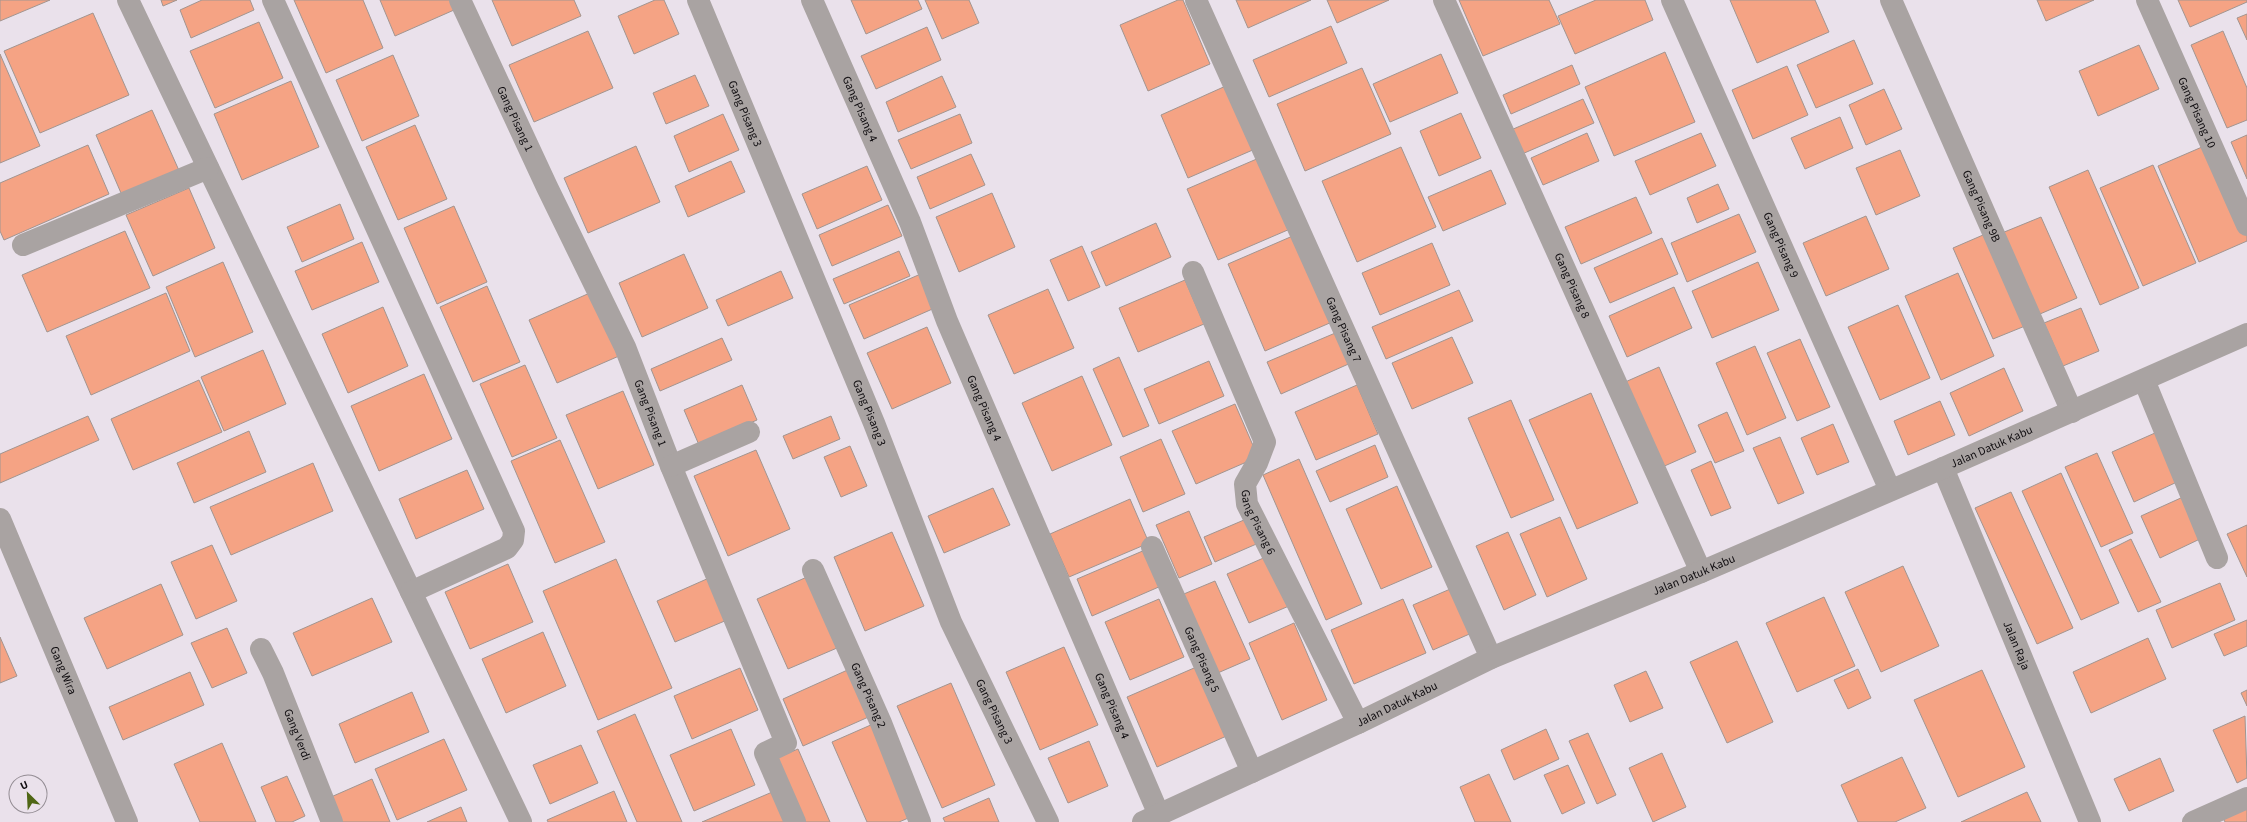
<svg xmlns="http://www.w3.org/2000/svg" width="2247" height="822" font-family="'Source Sans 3',sans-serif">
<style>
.building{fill:#f5a384;stroke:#a29590}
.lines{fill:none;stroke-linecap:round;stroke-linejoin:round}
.minor{stroke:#a9a3a2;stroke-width:22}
.labels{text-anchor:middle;stroke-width:3;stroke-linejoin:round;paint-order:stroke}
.street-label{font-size:12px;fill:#100d10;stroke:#eae1eb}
</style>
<rect width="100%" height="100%" fill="#eae1eb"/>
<!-- building -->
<g class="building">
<polygon points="0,0 50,0 0,21"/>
<polygon points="161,0 177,0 163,6"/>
<polygon points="202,0 250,0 254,10 191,38 180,10"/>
<polygon points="294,0 363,0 383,48 326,73"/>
<polygon points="380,0 450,0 454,10 395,36"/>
<polygon points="492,0 574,0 581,16 512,46"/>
<polygon points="655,0 664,0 679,34 634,54 618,16"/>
<polygon points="851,0 918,0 922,9 866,34"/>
<polygon points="925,0 969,0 979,23 942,39"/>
<polygon points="1178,0 1183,0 1210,64 1148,91 1120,25"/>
<polygon points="1236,0 1311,0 1248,28"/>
<polygon points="1327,0 1389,0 1337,23"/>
<polygon points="1459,0 1549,0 1560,24 1483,56"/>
<polygon points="1596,0 1645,0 1653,20 1575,54 1558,16"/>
<polygon points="1730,0 1815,0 1829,32 1757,63"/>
<polygon points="2037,0 2094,0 2046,21"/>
<polygon points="2178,0 2247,0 2247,2 2190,27"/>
<polygon points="93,13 129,95 40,133 4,51"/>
<polygon points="2247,14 2247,40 2237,18"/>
<polygon points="259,22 283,78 215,108 190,51"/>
<polygon points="1331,26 1347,63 1269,97 1253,60"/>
<polygon points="927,27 941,60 876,89 861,56"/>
<polygon points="588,31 613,88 534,122 509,65"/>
<polygon points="2223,31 2247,88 2247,120 2227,128 2191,45"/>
<polygon points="1854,40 1873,84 1816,108 1797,65"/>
<polygon points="2139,45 2159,89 2098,116 2079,71"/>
<polygon points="1665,52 1695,122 1614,156 1585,87"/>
<polygon points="0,54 40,146 0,163"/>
<polygon points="1441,54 1458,93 1390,122 1373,84"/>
<polygon points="393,55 419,116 362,141 336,80"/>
<polygon points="1572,65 1580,84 1511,114 1503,95"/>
<polygon points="1787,66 1808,115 1753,139 1732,90"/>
<polygon points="1362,68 1391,134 1305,171 1277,104"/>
<polygon points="695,75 709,106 666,124 653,93"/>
<polygon points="942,76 956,107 898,132 886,102"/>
<polygon points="291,81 319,147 242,180 214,114"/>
<polygon points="1228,85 1255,149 1188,178 1161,115"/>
<polygon points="1884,89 1902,129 1866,145 1849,105"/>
<polygon points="1583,99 1594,123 1515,157 1504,133"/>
<polygon points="152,110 181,175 124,200 96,135"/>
<polygon points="1461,113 1481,158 1439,176 1420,131"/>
<polygon points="723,114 739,150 689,172 674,136"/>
<polygon points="960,114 972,143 911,169 898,140"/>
<polygon points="1840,117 1853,148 1805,169 1791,138"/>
<polygon points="415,125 447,199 398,220 366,147"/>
<polygon points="1587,133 1599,161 1543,185 1531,158"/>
<polygon points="1701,133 1716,166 1650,195 1635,161"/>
<polygon points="2247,135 2247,179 2231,142"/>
<polygon points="2209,144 2247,231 2247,241 2199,262 2158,166"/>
<polygon points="88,145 109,194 4,240 0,231 0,183"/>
<polygon points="636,146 660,202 588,233 564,178"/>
<polygon points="1401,147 1436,227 1357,262 1322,181"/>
<polygon points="1900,150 1920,196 1876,215 1856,168"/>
<polygon points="971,154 985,185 930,209 917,177"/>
<polygon points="1259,158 1290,229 1218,260 1187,189"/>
<polygon points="731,161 745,192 688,217 675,186"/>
<polygon points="2153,165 2196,263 2143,286 2100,188"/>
<polygon points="867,166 882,200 817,229 802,194"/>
<polygon points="1491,170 1506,204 1443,231 1428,197"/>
<polygon points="2088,170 2139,288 2100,305 2049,187"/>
<polygon points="1718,184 1729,209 1697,223 1687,198"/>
<polygon points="189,188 215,248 153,276 126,215"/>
<polygon points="992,193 1015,247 959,272 936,217"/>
<polygon points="1636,197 1652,233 1581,264 1565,227"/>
<polygon points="340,204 354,239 302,262 287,227"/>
<polygon points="888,205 902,236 832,266 819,235"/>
<polygon points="454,206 487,282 437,304 404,228"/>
<polygon points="1739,214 1756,252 1687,282 1671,243"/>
<polygon points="1866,216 1889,269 1826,296 1803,243"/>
<polygon points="2041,217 2077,298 2033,317 1997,235"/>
<polygon points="1156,223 1171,257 1106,286 1091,252"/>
<polygon points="125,231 150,288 47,332 22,275"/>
<polygon points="1990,232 2030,324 1993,339 1953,248"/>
<polygon points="1295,235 1332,322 1265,351 1228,264"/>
<polygon points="1662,238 1678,274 1610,303 1594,268"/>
<polygon points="362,242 379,282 312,310 295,271"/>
<polygon points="1432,243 1450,285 1380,315 1362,273"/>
<polygon points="1082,246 1100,287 1068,301 1050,260"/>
<polygon points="899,251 910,276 844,304 833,279"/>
<polygon points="684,254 708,308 642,337 619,283"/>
<polygon points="223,262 253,332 195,357 166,287"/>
<polygon points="1758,262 1779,310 1712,338 1692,291"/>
<polygon points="781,271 793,298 728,326 716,300"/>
<polygon points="923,273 937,307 864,339 849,305"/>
<polygon points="1958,273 1994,356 1941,380 1905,296"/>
<polygon points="1185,280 1204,324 1138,352 1119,308"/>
<polygon points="487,286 520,362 473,382 440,307"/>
<polygon points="1674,287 1692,328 1627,357 1609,316"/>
<polygon points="1048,289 1074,348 1014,374 988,315"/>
<polygon points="1459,290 1473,321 1386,359 1372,327"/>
<polygon points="592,292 619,356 557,383 529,320"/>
<polygon points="166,293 190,351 91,395 66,336"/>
<polygon points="1898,305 1930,378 1880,400 1848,327"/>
<polygon points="383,307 408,366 348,393 322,334"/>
<polygon points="2081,308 2099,351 2063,366 2044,323"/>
<polygon points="927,327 951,383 892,409 867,353"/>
<polygon points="1340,331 1353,362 1281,394 1267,362"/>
<polygon points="1452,337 1473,383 1412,409 1392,363"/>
<polygon points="722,338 732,360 660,391 651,369"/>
<polygon points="1800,339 1830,407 1797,421 1767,353"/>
<polygon points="1755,346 1786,418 1747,435 1716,363"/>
<polygon points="263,350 286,404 224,431 201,377"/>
<polygon points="1119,357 1149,426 1123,437 1093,369"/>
<polygon points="1209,361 1224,396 1159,424 1144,389"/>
<polygon points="525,365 557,438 512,457 480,384"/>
<polygon points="1659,367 1696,452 1660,468 1623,383"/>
<polygon points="2004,368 2023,411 1969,436 1950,393"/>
<polygon points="424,374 452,439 379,471 351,406"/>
<polygon points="1082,376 1112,445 1052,471 1022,403"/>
<polygon points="199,380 222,432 133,470 111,419"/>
<polygon points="742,385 757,420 699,445 684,410"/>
<polygon points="1357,385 1378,434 1316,460 1295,412"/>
<polygon points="623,391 654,465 598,489 566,415"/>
<polygon points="1591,393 1638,503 1577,529 1529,420"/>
<polygon points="1511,400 1554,500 1511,518 1468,418"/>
<polygon points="1940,401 1955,435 1908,455 1894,421"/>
<polygon points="1235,404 1258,457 1196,484 1172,431"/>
<polygon points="1727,412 1744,451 1715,463 1698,425"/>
<polygon points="88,416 99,440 0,483 0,454"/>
<polygon points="831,416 840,439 793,459 783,436"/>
<polygon points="1833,424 1849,462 1817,475 1801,438"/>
<polygon points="249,431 266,472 194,503 177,463"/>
<polygon points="2155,433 2177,482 2134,502 2112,452"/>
<polygon points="1780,437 1804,493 1778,504 1753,448"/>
<polygon points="1161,439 1185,494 1143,512 1120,457"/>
<polygon points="560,440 605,542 555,563 511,461"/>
<polygon points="1375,445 1388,477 1330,502 1316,471"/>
<polygon points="850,446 867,486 841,497 824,457"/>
<polygon points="756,450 790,529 728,556 694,476"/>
<polygon points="2097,453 2133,533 2101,547 2065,467"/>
<polygon points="1299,459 1362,604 1326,620 1263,475"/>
<polygon points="1711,461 1731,508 1711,516 1691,470"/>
<polygon points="313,463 333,511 231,555 210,507"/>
<polygon points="467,470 484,509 416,539 399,499"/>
<polygon points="2061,473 2119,603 2081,620 2022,491"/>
<polygon points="1397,486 1432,567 1381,589 1346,509"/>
<polygon points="993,488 1010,525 944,553 928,516"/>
<polygon points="2011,492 2073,628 2037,644 1975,508"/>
<polygon points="2183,497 2202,538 2160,558 2141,516"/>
<polygon points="1130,499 1149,543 1069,577 1050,534"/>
<polygon points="1189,511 1212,564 1179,578 1156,525"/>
<polygon points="1251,517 1261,542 1215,562 1204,537"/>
<polygon points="1560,517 1587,579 1547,597 1520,534"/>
<polygon points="2247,525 2247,577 2227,534"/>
<polygon points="892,532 924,606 865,631 834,557"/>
<polygon points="1508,532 1536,595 1504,610 1476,546"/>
<polygon points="2131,539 2161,602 2138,612 2109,550"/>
<polygon points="212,545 237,601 196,619 171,562"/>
<polygon points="1145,550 1161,586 1092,616 1077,579"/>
<polygon points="1268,556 1289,606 1249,623 1227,574"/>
<polygon points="616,559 672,688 598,720 543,591"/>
<polygon points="508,564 533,622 470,649 445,592"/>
<polygon points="1903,566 1939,646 1881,672 1845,592"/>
<polygon points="807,577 837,648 788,669 757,599"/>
<polygon points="709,578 727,620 675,642 657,601"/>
<polygon points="1215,581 1250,659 1213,675 1179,596"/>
<polygon points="2220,583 2235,620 2172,648 2156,610"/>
<polygon points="161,584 183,635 107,669 84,618"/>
<polygon points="1455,587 1474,632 1433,650 1413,605"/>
<polygon points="1824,597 1855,666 1797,692 1766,623"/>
<polygon points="372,598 392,642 312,676 293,633"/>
<polygon points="1159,599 1184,657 1130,680 1105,622"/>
<polygon points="1403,599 1426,653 1354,684 1331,630"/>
<polygon points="2247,620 2247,646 2224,656 2214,634"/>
<polygon points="1294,623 1327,700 1282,720 1249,643"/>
<polygon points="227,628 247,673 212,688 191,643"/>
<polygon points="543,632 566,686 506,713 482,659"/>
<polygon points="0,637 17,676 0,683"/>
<polygon points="2148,638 2166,679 2091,713 2073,672"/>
<polygon points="1737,641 1773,722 1727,743 1690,662"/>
<polygon points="1064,647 1098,725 1040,750 1006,672"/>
<polygon points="1201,665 1231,734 1157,767 1127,697"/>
<polygon points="740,668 758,710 692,739 674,696"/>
<polygon points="852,668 873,715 803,746 783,699"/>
<polygon points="1858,669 1871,698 1848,709 1834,680"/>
<polygon points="1982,670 2025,767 1958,797 1914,700"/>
<polygon points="1646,671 1663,708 1630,722 1614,685"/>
<polygon points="190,672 204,705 123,740 109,707"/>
<polygon points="951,683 995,785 942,808 897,706"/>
<polygon points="2247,690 2247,706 2241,693"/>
<polygon points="412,692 429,732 355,763 339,724"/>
<polygon points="635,714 682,822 637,822 597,731"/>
<polygon points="2245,716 2247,778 2237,783 2213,730"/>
<polygon points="873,724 913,816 899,822 867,822 832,742"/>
<polygon points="731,729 755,785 694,811 670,755"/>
<polygon points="1546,729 1559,759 1514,780 1501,750"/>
<polygon points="1588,733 1616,795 1597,804 1569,741"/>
<polygon points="444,739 467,790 397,820 375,769"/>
<polygon points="1089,741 1108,786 1068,803 1048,758"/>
<polygon points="222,743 256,822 200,822 174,764"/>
<polygon points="581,745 598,783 550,804 533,765"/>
<polygon points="798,749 830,822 799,822 772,760"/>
<polygon points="1662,753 1686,807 1653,822 1629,768"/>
<polygon points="1902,757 1926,808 1895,822 1858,822 1841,785"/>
<polygon points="2160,758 2174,791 2129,811 2114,779"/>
<polygon points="1568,765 1585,803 1562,814 1544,775"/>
<polygon points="1489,774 1511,822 1475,822 1460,787"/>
<polygon points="287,776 305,816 292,822 276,822 261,787"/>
<polygon points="372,779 390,822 342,822 331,797"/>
<polygon points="777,790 791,822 702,822"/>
<polygon points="614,791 627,822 548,822 547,820"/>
<polygon points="2027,792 2041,822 1961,822"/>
<polygon points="989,798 999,822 945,822 943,818"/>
<polygon points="2247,805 2247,822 2225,822 2222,816"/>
<polygon points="461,807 467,822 427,822"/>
</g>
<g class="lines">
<!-- minor -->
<g class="minor">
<polyline points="128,0 521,822"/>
<polyline points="273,0 514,531 513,540 507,548 411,592"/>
<path id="s1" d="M460,0L547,187L625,347L671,466L786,743L765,753L795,822"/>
<path id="s2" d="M698,0L874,423L951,622L1048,822"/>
<path id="s3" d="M812,0L910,222L947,321L1159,815"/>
<path id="s4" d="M1196,0L1491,658"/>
<path id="s5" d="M1444,0L1701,572"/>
<path id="s6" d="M1672,0L1890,490"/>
<path id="s7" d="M1891,0L2072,412"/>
<path id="s8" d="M2147,0L2247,225"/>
<polyline points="23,245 208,168"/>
<path id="s9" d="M1193,272L1265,442L1257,463L1245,484L1247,504L1358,723"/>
<polyline points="2144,380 2217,558"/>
<polyline points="671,466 749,432"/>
<path id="s10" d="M1943,468L2090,822"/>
<path id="s11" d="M0,519L127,822"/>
<path id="s12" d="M1152,547L1252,772"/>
<path id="s13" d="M813,570L881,723L920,822"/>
<path id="s14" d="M261,649L273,673L332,822"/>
<path id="s15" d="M1143,822L1358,723L1491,658L1701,572L1943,468L2247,334"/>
<polyline points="2193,822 2247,798"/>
</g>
</g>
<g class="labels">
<!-- street labels -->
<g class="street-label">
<text dy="4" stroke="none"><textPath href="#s3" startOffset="119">Gang Pisang 4</textPath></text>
<text dy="4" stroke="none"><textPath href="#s8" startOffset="123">Gang Pisang 10</textPath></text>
<text dy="4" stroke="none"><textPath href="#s2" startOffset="123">Gang Pisang 3</textPath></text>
<text dy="4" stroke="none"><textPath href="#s1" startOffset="131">Gang Pisang 1</textPath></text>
<text dy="4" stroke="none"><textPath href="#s7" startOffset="225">Gang Pisang 9B</textPath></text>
<text dy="4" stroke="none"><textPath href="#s6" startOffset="268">Gang Pisang 9</textPath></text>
<text dy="4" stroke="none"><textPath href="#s5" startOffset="313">Gang Pisang 8</textPath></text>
<text dy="4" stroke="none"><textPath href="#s4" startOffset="361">Gang Pisang 7</textPath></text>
<text dy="4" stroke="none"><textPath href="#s3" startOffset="443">Gang Pisang 4</textPath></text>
<text dy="4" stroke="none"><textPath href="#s1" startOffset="455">Gang Pisang 1</textPath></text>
<text dy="4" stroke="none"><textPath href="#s2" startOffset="447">Gang Pisang 3</textPath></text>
<text dy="4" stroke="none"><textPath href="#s15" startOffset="928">Jalan Datuk Kabu</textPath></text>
<text dy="4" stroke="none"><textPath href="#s9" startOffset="272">Gang Pisang 6</textPath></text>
<text dy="4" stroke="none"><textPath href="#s15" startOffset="604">Jalan Datuk Kabu</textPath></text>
<text dy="4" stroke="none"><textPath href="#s10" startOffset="192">Jalan Raja</textPath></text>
<text dy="4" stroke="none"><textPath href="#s12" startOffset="123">Gang Pisang 5</textPath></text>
<text dy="4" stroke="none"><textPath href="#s11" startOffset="164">Gang Wira</textPath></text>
<text dy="4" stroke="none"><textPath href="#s13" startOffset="137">Gang Pisang 2</textPath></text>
<text dy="4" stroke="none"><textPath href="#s15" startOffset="280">Jalan Datuk Kabu</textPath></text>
<text dy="4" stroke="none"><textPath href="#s3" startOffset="767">Gang Pisang 4</textPath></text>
<text dy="4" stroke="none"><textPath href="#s2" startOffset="771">Gang Pisang 3</textPath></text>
<text dy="4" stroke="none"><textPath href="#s14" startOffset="93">Gang Verdi</textPath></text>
</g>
</g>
<!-- north arrow -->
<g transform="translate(28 794) rotate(336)"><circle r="19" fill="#eae1eb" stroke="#938c93"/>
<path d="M0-3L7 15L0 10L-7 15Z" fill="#4f6615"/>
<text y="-6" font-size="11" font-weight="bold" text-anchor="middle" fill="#100d10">U</text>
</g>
</svg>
